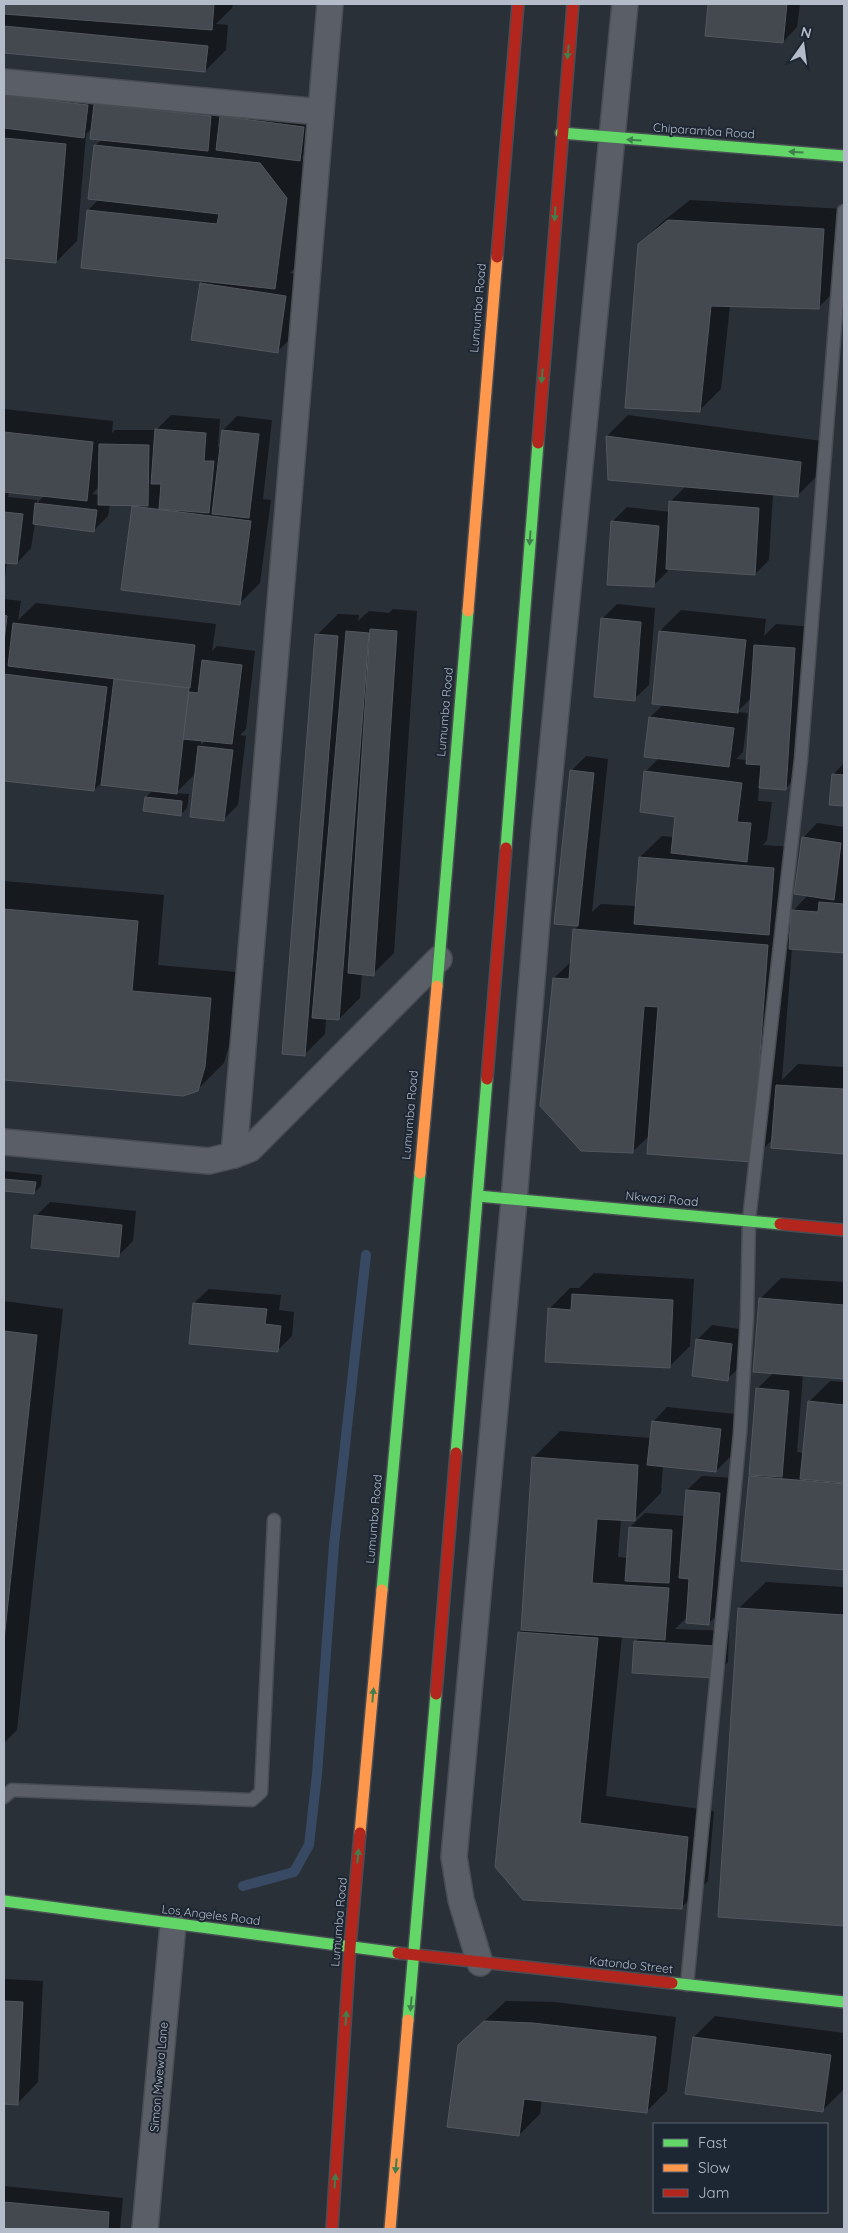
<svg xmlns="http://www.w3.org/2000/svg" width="848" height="2233" font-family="Quicksand,sans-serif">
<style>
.shadow{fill:#0007;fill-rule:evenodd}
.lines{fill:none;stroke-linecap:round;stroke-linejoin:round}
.stream{stroke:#384963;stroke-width:10}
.building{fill:#444950;stroke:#52575f}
.lane-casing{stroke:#484c53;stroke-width:15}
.street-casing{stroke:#484c53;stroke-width:28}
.fast-casing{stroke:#484c53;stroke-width:14}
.slow-casing{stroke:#484c53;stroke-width:14}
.jam-casing{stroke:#484c53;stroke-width:14}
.lane{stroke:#5a5e66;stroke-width:12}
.street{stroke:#5a5e66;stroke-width:25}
.fast{stroke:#63d668;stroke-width:11}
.slow{stroke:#ff974d;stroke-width:11}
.jam{stroke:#b3261e;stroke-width:11}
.oneway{fill:#407e4e}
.labels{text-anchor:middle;stroke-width:4;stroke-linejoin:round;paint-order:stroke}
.street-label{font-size:12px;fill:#b4bcc9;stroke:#1d2633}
</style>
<rect width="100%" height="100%" fill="#2a3038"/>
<!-- shadow -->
<g class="shadow">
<polygon points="4,4 233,4 232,8 216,24 228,25 226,50 205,71 4,51"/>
<polygon points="709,4 800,4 797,27 783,42 706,35"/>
<polygon points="4,80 318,113 314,146 302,157 313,171 301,261 290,273 307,276 298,331 277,352 201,283 204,280 88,210 99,199 95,146 102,139 93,127 86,134 77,241 56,262 4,257"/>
<polygon points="690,200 844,209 840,286 819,307 730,306 721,389 700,410 640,244 661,223"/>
<path d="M4,409L113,421L112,433L115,430H156L171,415L220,419L218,447H221L223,430L237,416L272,420L263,499L271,500L260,583L239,604L133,506L135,505L110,504L108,516L94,530L35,523L31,548L17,563L7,562L4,584ZM100,486V495L92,494ZM9,491L45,495L37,503V500L8,497Z"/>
<polygon points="628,415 822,441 819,474 798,495 773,493 769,560 755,574 668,568 668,571 653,586 613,521 627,507 670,512 671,501 686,486 607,436"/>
<path d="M4,599L21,601L18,620L36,603L216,624L212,651L217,646L255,651L246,729L240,735L246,736L238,805L223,820L196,773L176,793L189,794L187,808L180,815L146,797L153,790L103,781L94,790L4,779ZM201,740H206L201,745Z"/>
<polygon points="617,604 655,608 649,685 634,699 602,619"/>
<polygon points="393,609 417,611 394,953 373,974 362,973 360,998 339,1019 326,1018 325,1034 304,1055 317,635 338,614 359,615 358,621 369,611 389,613"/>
<path d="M681,610L766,619L764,636L776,624L815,627L806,768L785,789L759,787L758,801L772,802L767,840L763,845L794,847L784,918H792L793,911L808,895L803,838L817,823L844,827V952L792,948L782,1080L798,1064L844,1067V1152L772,1147L773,1139L751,1161L650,1135L632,1152L554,978L572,961L574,930L579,925L556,923L571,771L586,756L608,759L592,912L601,904L636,906L640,857L662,836L674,837L677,816L645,772L659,758L650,717L664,704L660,631ZM751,698L747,760L736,759L743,752L748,713L737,712Z"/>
<polygon points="844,763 844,805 831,804 834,774"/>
<polygon points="4,881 164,895 158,965 237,972 231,1039 224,1063 197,1090 183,1095 4,1079"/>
<polygon points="4,1171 42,1175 41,1186 34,1193 4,1189"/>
<polygon points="50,1202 136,1211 133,1241 118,1256 36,1216"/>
<polygon points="594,1273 694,1279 690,1346 669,1367 549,1309 570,1288 579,1288"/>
<polygon points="781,1278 844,1282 844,1378 803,1375 797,1452 804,1453 809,1402 830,1381 844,1382 844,1569 743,1560 750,1477 753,1474 757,1389 774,1372 760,1299"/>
<polygon points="209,1289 281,1295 279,1310 294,1312 292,1336 278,1350 194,1303"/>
<polygon points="4,1301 63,1309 17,1730 4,1743"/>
<polygon points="712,1325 746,1330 742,1365 727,1379 697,1340"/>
<polygon points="667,1407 735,1414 731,1456 716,1471 663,1465 661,1493 634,1520 621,1519 618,1557 628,1558 630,1527 645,1513 685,1516 687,1490 702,1476 734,1478 723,1609 709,1623 688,1616 675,1629 729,1631 728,1662 713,1677 635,1642 640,1637 622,1636 606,1796 714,1811 708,1881 681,1908 523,1898 519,1632 522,1630 533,1458 560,1431 651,1438 653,1422"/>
<polygon points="766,1582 844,1587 844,1925 719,1916 739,1608"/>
<polygon points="4,1979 43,1981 38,2082 17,2104 4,2103"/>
<polygon points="506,2001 555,2002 676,2017 667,2091 646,2112 542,2099 540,2114 519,2135 481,2024"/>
<polygon points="715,2016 844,2033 844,2089 823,2110 694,2037"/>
<polygon points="4,2186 123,2198 120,2229 4,2229"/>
</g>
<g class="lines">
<!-- stream -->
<polyline class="stream" points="243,1886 294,1872 309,1845 317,1774 334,1545 366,1255"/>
</g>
<!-- building -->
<g class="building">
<polygon points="4,4 214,4 212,30 4,14"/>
<polygon points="708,4 787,4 783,43 705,36"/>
<polygon points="4,26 208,46 205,72 4,53"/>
<polygon points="4,95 88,105 84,138 4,128"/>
<polygon points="94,104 211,116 208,151 90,139"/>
<polygon points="220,116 304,127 300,161 216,150"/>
<polygon points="4,138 66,144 56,263 4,258"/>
<polygon points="94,145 260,163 287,198 275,289 81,268 87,210 217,224 219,214 88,199"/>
<polygon points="668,220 824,229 819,309 711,306 700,412 625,408 638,244"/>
<polygon points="200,283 286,296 278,353 191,340"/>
<polygon points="155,429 206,433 204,461 214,461 209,513 159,509 161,484 151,484"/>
<polygon points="222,430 259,434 249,518 212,514"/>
<polygon points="4,432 93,442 87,501 4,492"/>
<polygon points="606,436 801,462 798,497 608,480"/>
<polygon points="99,444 149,445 148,506 98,505"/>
<polygon points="669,501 759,508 755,575 666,569"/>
<polygon points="35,503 97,510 94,532 33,524"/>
<polygon points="132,506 251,521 240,605 121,590"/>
<polygon points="4,512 23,514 17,564 4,563"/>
<polygon points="611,521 659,526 654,587 607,585"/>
<polygon points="4,615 7,616 4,642"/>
<polygon points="601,618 641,622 635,701 594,697"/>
<polygon points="13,623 195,645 190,688 8,666"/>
<polygon points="370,629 397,631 374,976 348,973"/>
<polygon points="346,631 369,633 339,1020 312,1018"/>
<polygon points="659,631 746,640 738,713 652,704"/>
<polygon points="315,634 338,636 305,1056 282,1054"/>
<polygon points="754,645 795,648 786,790 759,788 761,765 746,764"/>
<polygon points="202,660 242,665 232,744 183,739 189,692 198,693"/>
<polygon points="4,674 107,687 94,791 4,781"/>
<polygon points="114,679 189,688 177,794 101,785"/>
<polygon points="649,717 734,728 729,767 644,757"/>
<polygon points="198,746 233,750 224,821 190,817"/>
<polygon points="570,770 594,773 578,926 554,924"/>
<polygon points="644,771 742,783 737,822 751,823 747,862 671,853 675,817 640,812"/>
<polygon points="832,774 844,775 844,806 829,805"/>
<polygon points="145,797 182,801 181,816 143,811"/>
<polygon points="802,837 841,843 834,900 794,894"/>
<polygon points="639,857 774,868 769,935 634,924"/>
<polygon points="819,902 844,904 844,953 789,949 791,910 818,912"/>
<polygon points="4,909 138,921 132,991 211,998 205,1067 198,1091 183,1096 4,1080"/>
<polygon points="573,929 768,945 752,1162 647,1154 658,1007 644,1006 633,1153 581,1151 540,1106 553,978 569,979"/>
<polygon points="776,1085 844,1089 844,1154 771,1148"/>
<polygon points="4,1179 36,1182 34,1194 4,1191"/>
<polygon points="34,1215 122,1225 119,1257 31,1248"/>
<polygon points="572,1294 673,1300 670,1368 545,1362 548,1308 571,1310"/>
<polygon points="759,1298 844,1305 844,1379 753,1372"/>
<polygon points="193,1303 267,1309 265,1324 281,1326 278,1352 189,1344"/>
<polygon points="4,1331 37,1335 4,1640"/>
<polygon points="696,1339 732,1344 728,1381 692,1376"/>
<polygon points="756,1388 789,1391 782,1477 749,1475"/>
<polygon points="808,1401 844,1405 844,1483 800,1479"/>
<polygon points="652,1421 721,1429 716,1472 647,1465"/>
<polygon points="532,1457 638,1465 635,1521 597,1519 592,1583 669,1588 665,1640 521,1630"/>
<polygon points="749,1476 844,1484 844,1570 741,1561"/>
<polygon points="686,1490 720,1493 709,1625 686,1623 689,1579 679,1578"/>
<polygon points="629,1527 672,1530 669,1583 625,1581"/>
<polygon points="738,1608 844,1615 844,1926 718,1917"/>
<polygon points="518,1632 598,1638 580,1823 688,1837 682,1909 523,1900 495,1867"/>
<polygon points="634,1641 715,1646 714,1678 632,1673"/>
<polygon points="4,2001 23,2002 18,2105 4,2104"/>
<polygon points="484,2021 533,2023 656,2037 647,2113 524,2099 519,2136 447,2127 458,2045"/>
<polygon points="693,2037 831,2055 823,2112 685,2094"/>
<polygon points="4,2202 109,2212 108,2229 4,2229"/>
</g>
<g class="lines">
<defs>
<g id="lane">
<polyline points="4,1797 12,1790 252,1800 261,1792 274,1520"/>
<polyline points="687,1985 740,1433 747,1317 749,1220 801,759 844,211"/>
</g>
<g id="street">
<polyline points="4,82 321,112"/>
<polyline points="4,1142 209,1161 234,1155 250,1149 439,959"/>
<polyline points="234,1155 330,4"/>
<polyline points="480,1963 461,1900 454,1857 514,1200 544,834 625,4"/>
<polyline points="145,2229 173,1924"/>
</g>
<g id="fast">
<polyline points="561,133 844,156"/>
<polyline points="506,848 538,443"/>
<polyline points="437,986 468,611"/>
<polyline points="478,1196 780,1224"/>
<polyline points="456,1453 487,1079"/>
<polyline points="382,1590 420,1173"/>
<polyline points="4,1901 398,1953"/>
<polyline points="672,1983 844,2002"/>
<polyline points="408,2020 436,1694"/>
</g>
<g id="slow">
<polyline points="468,611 497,257"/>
<polyline points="420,1173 437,986"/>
<polyline points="360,1833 382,1590"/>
<polyline points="390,2229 408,2020"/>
</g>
<g id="jam">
<polyline points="497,257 518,4"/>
<polyline points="538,443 573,4"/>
<polyline points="487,1079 506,848"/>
<polyline points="780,1224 844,1230"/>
<polyline points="436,1694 456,1453"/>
<polyline points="398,1953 672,1983"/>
<polyline points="332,2229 350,1947 360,1833"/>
</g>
</defs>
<!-- lane casing -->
<use href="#lane" class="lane-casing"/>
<!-- street casing -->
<use href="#street" class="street-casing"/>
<!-- fast casing -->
<use href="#fast" class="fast-casing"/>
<!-- slow casing -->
<use href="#slow" class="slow-casing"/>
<!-- jam casing -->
<use href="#jam" class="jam-casing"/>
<!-- lane -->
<use href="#lane" class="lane"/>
<!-- street -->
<use href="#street" class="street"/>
<!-- fast -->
<use href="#fast" class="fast"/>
<!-- slow -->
<use href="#slow" class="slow"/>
<!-- jam -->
<use href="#jam" class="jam"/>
</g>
<!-- one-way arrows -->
<defs><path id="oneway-solid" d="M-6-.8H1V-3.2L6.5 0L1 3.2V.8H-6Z" transform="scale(1.25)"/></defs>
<g class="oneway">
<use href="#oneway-solid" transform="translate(568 52) rotate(95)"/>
<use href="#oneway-solid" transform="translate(634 140) rotate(-176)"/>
<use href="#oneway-solid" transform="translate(796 152) rotate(-176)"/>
<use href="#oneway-solid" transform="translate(555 214) rotate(94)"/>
<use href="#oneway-solid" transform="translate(542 376) rotate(94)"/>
<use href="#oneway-solid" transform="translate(530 538) rotate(94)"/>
<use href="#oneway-solid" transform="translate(373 1695) rotate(-85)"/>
<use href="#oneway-solid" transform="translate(358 1856) rotate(-85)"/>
<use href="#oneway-solid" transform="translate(411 2004) rotate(95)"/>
<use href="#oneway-solid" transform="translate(346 2018) rotate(-86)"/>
<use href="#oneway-solid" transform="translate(396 2166) rotate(95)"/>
<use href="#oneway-solid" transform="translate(335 2181) rotate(-86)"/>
</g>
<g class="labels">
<!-- street labels -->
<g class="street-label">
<text transform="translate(704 131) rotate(4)" y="4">Chiparamba Road</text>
<text transform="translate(478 308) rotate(-85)" y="4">Lumumba Road</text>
<text transform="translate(445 712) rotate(-85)" y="4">Lumumba Road</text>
<text transform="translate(410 1115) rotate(-85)" y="4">Lumumba Road</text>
<text transform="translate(662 1199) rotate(5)" y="4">Nkwazi Road</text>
<text transform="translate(374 1519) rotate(-85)" y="4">Lumumba Road</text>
<text transform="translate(211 1915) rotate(7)" y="4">Los Angeles Road</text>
<text transform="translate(339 1922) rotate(-85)" y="4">Lumumba Road</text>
<text transform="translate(631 1965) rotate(6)" y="4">Katondo Street</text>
<text transform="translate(159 2077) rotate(-85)" y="4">Simon Mwewa Lane</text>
</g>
</g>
<!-- border -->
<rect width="848" height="2233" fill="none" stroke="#b4bcc9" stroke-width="10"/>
<!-- legend -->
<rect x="653" y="2123" width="175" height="90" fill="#1d2633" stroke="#59626f"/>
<rect x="663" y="2139" width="25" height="8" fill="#63d668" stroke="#59626f"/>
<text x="698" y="2148" font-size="15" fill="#b4bcc9">Fast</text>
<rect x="663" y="2164" width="25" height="8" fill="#ff974d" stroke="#59626f"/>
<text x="698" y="2173" font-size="15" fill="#b4bcc9">Slow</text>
<rect x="663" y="2189" width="25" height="8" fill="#b3261e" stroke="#59626f"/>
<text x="698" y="2198" font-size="15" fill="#b4bcc9">Jam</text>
<!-- north arrow -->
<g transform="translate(803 45) rotate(14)" stroke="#1d2633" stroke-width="4" paint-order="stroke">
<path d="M0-4L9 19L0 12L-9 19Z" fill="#b4bcc9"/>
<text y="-8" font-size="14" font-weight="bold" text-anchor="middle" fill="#b4bcc9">N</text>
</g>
</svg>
